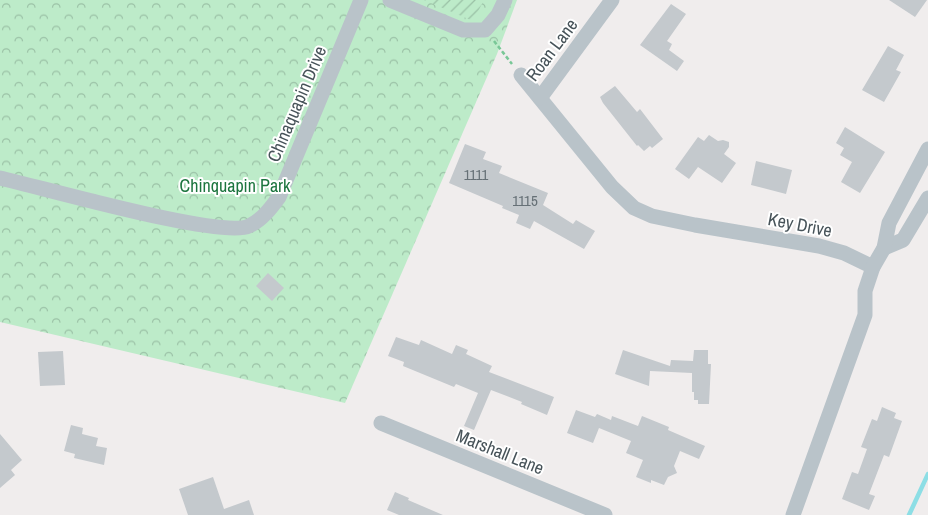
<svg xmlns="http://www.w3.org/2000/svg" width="928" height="515" font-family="'Archivo Narrow',sans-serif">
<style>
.park{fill:url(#park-crowns)}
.garden{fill:url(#garden-furrows)}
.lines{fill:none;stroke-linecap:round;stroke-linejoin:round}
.stream{stroke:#8ddee5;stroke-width:4.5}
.building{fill:#c4c9cd}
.path{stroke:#78c796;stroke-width:2.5;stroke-dasharray:4 2.5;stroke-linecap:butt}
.minor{stroke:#b9c3c9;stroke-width:15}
.labels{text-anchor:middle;stroke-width:4;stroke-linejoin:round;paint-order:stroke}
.number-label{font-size:15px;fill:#667076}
.street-label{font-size:18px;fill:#475359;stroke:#fff}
.park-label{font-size:18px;fill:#1c753e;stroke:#fff}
</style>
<defs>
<pattern id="park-crowns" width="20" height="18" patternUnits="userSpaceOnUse" patternTransform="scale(1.25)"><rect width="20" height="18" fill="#bdebc9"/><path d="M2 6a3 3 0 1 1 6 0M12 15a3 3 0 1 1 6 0" fill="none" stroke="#9bc1a6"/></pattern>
<pattern id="garden-furrows" width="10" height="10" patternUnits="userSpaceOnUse" patternTransform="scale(1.25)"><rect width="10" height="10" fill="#bdebc9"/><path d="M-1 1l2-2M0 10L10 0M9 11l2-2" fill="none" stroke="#9bc1a6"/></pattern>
</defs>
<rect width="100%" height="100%" fill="#f0eded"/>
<!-- park -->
<polygon class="park" points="0,0 517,0 497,54 345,403 0,322"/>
<!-- garden -->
<polygon class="garden" points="424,0 484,0 473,21"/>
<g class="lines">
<!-- stream -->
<polyline class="stream" points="909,515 928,474"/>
</g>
<!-- building -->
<g class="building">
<polygon points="889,0 927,0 915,17"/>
<polygon points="671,4 686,14 667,41 672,44 669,50 684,61 677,71 640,45"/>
<polygon points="888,46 904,55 896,70 901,72 884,102 862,90"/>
<polygon points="615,86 637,112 640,109 663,139 652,148 650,146 644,151 638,145 637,146 603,103 600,97"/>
<polygon points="845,127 885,152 860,193 841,182 852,162 840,155 844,148 836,143"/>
<polygon points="709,135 718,141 723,140 729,142 729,147 724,154 736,163 722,183 698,167 689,179 675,169 698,137 704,141"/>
<polygon points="465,144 486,152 483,159 502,166 499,173 548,193 543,205 573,224 576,220 595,231 584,249 534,221 530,229 516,223 519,215 502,208 503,206 449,183"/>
<polygon points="756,161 792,170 786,194 751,185"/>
<polygon points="268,273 284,288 272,301 256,286"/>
<polygon points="396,337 419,345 421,340 452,354 456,345 468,350 466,354 492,366 489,372 554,397 547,415 521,404 522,402 491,390 474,430 464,426 478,393 456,384 454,387 403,366 404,362 388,356"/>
<polygon points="623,350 670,366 671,360 693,361 694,350 708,350 708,364 711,364 709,404 698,404 698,400 694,400 694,392 692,392 692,373 650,371 649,386 615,374"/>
<polygon points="63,351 65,385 40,386 38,352"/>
<polygon points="882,407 896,413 894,418 902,421 889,457 884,455 869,494 875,496 869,510 842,499 852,472 858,474 867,449 861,447 872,419 877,421"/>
<polygon points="576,410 595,417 597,414 611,420 612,416 638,426 642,416 669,427 668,430 705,446 699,459 680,451 674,466 677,473 668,477 664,485 651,480 651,483 636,477 643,460 626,453 631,441 599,428 593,443 567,433"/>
<polygon points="71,425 83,428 82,434 98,438 96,446 107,448 104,465 74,458 75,454 64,451"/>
<polygon points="0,434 22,460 11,470 15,475 0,488"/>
<polygon points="213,477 224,509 249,500 254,515 188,515 179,489"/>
<polygon points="395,492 409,498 408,500 443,515 399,515 387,510"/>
</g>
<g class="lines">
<!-- path -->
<polyline class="path" points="494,41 512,64"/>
<!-- minor -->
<g class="minor">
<polyline points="390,0 463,30 485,30 498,15 505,0"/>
<polyline points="521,75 612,187 634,208 652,216 695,225 819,246 844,253 873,267"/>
<polyline points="540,98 612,0"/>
<path d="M0,178C41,187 221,239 249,226C262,220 271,208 279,197L361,0"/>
<polyline points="884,248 903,240 928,198"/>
<polyline points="381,423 605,515"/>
<polyline points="793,515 865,315 865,291 873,267 884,248 889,223 928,149"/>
</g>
</g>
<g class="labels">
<!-- number labels -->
<g class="number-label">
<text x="476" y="180">1111</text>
<text x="525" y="206">1115</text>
</g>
<!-- street labels -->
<g class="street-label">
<text transform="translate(552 50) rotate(-53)" y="6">Roan Lane</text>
<text transform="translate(297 104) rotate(-67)" y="6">Chinaquapin Drive</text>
<text transform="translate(800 225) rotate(11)" y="6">Key Drive</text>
<text transform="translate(500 452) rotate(22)" y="6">Marshall Lane</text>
</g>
<!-- park labels -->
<g class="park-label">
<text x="235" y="192">Chinquapin Park</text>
</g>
</g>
</svg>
